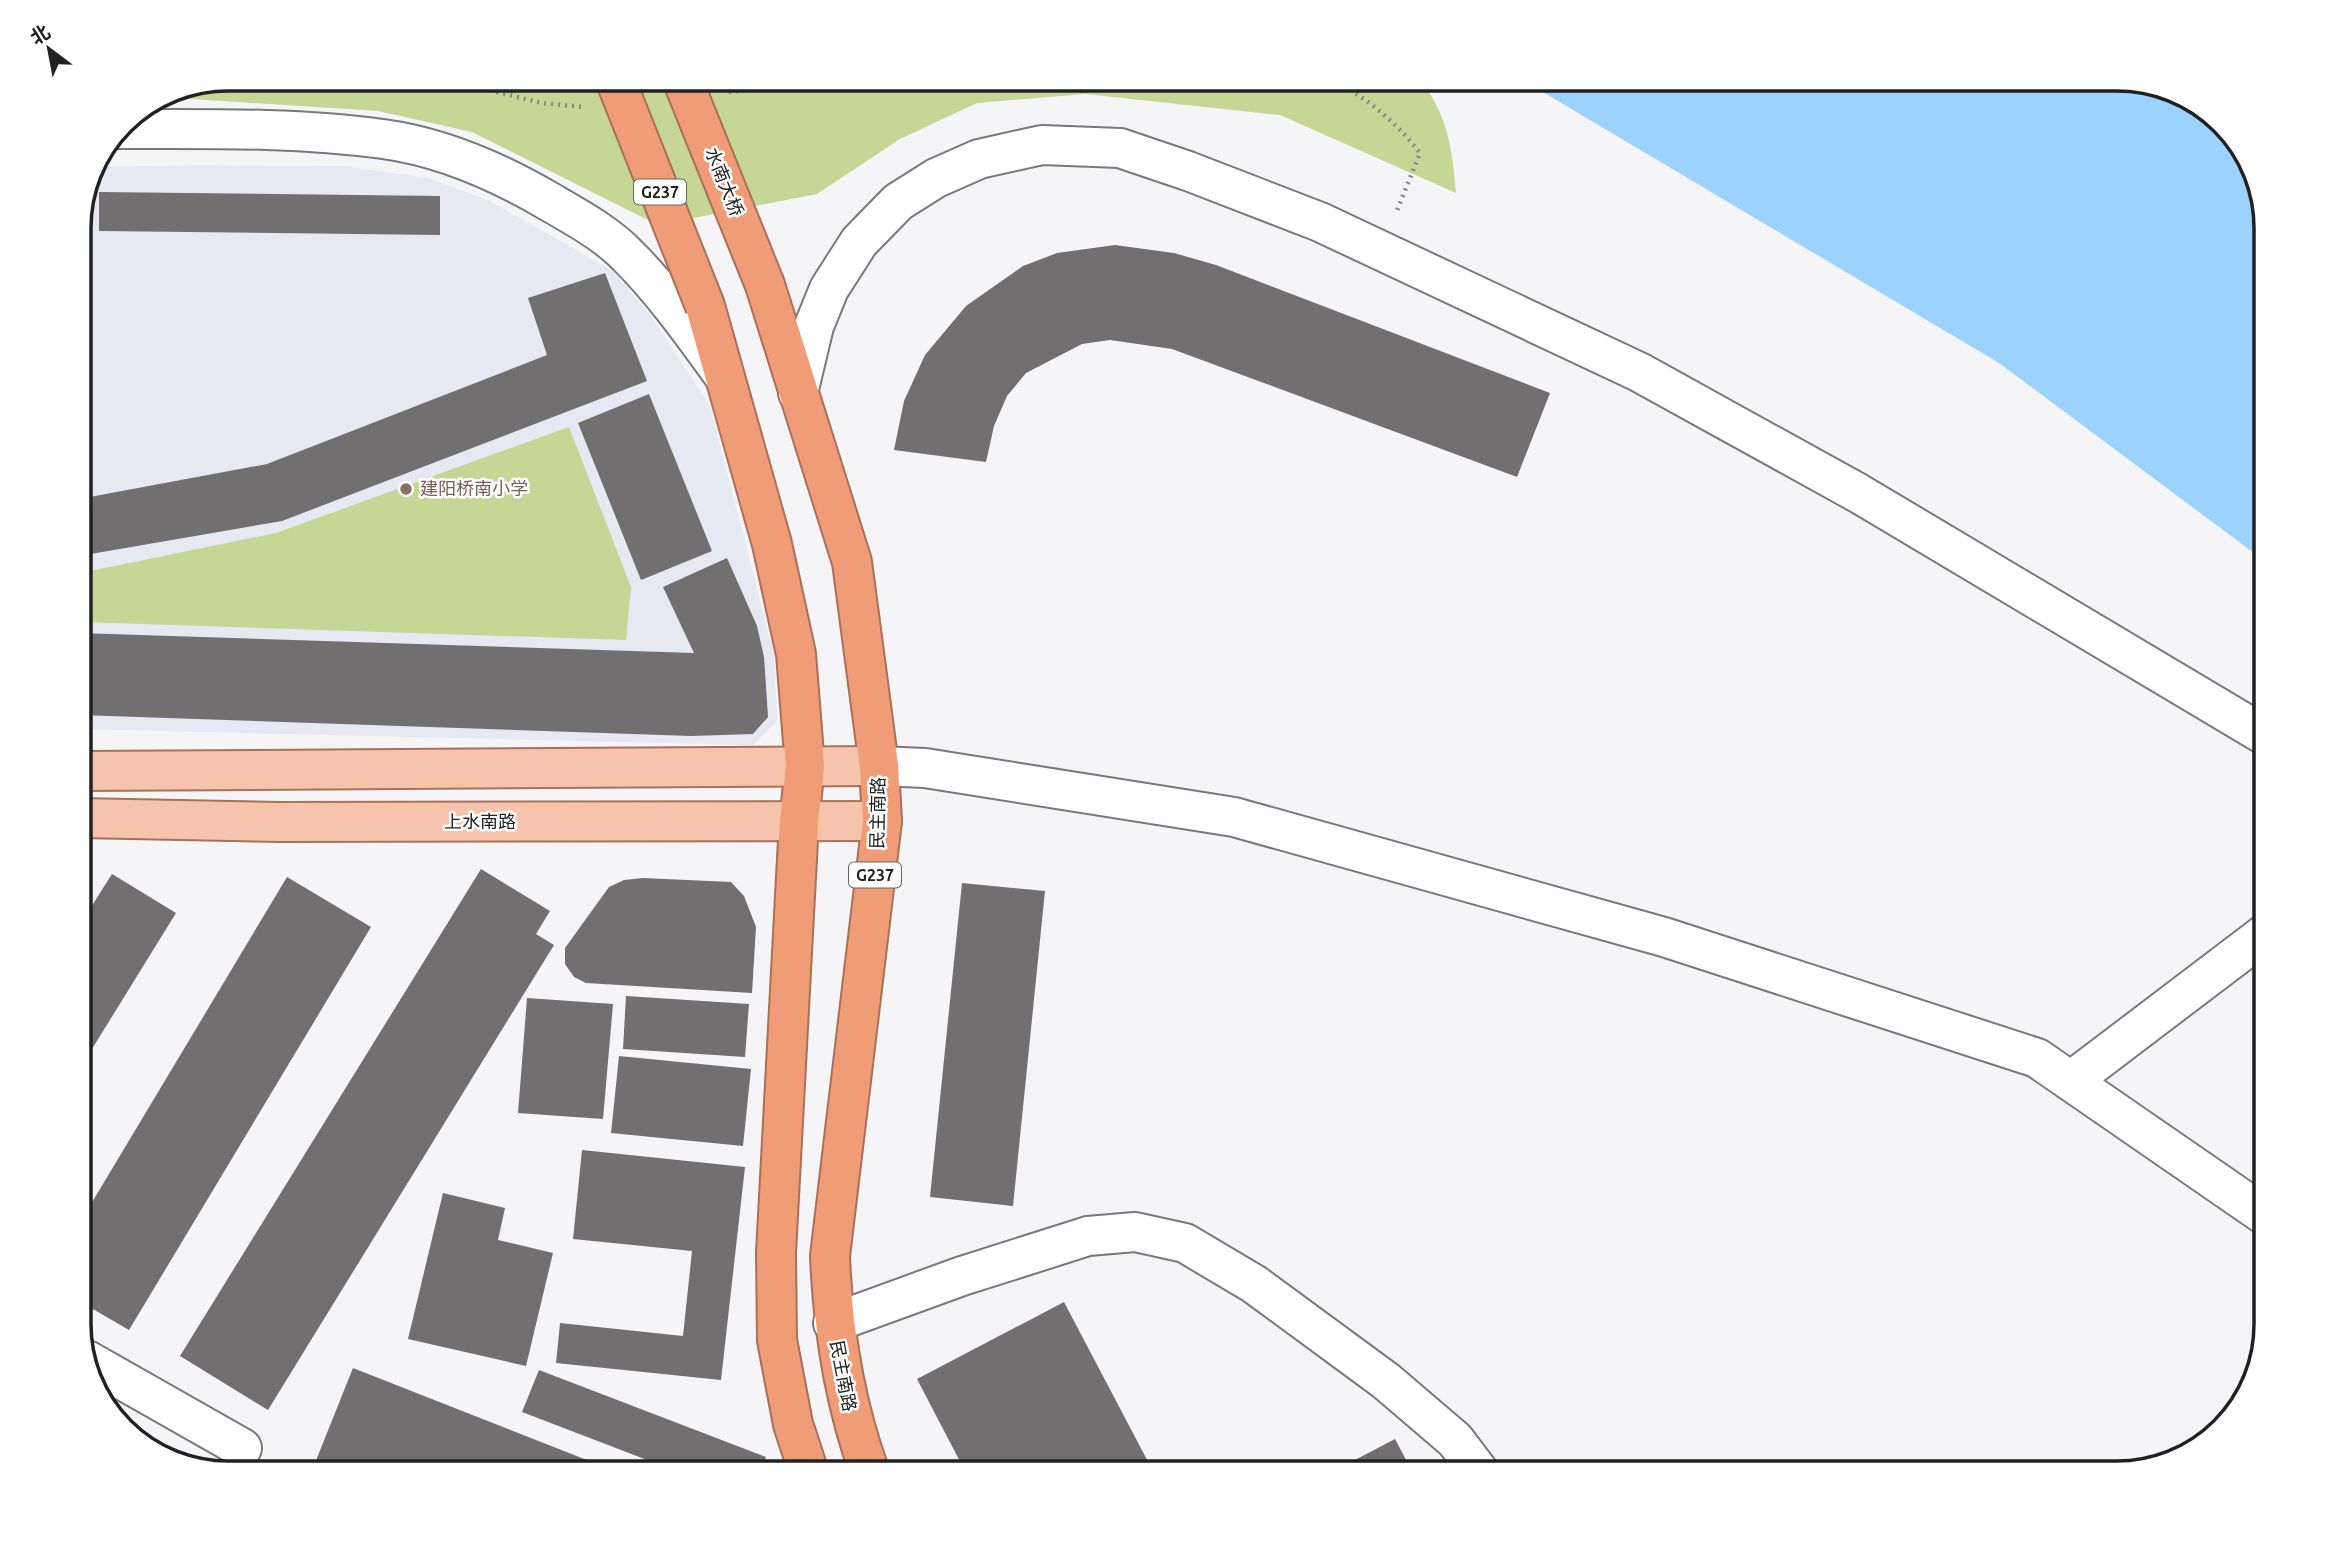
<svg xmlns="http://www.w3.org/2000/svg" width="2345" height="1552" font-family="Ubuntu,'Noto Sans SC',sans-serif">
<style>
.built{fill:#e6e8f2}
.green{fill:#c5d695}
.water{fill:#9cd2fe}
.building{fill:#716f70}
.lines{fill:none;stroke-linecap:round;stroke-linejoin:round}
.minor-casing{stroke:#79797b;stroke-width:42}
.major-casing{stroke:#a87159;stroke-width:42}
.highway-casing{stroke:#a87159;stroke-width:42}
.path{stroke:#878789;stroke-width:4.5;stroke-dasharray:2 5;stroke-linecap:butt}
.minor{stroke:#fff;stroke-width:38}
.major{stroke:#f6c4ad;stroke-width:38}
.highway{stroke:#f09c76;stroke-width:38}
.highway-bridge-casing{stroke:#a87159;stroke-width:42;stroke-linecap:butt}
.highway-bridge{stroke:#f09c76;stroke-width:38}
.education-dot{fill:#8d6e63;stroke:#fff;stroke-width:2.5}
.labels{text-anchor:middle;stroke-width:5;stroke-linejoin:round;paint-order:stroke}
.shield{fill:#fff;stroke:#646464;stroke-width:2}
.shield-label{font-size:16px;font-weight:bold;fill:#212122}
.street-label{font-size:18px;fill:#212122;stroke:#fff}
.education-label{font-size:18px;fill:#785e54;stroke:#fff;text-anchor:start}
.rim{fill:none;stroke:#212122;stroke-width:3.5}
</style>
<rect width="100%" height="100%" fill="#f5f5f8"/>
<!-- built -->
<polygon class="built" points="198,165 343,166 428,178 488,200 613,271 651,316 710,406 774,655 777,721 753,745 79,729 79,219 93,167"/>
<!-- green -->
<g class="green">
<path d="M228,79H1420C1448,117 1452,146 1456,193L1280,115L1085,94L977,103L900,139L817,194L658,225L472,132L378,111L161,97L171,90Z"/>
<polygon points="569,427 631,587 626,640 82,622 81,573 276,533"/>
</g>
<!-- water -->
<polygon class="water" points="1521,79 2117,79 2200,104 2246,154 2266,228 2266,562 1999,363"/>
<!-- building -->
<g class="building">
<polygon points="99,192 440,196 440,235 99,231"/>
<polygon points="80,212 84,213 81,258 79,258"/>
<polygon points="1115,245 1174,253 1216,265 1550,393 1517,477 1172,349 1110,340 1082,344 1026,373 1007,396 994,426 986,462 894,450 904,401 925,355 966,306 1023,266 1057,253"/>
<polygon points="605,273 647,381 282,521 79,556 79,499 267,464 547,355 528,298"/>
<polygon points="649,394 712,551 641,580 578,423"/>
<polygon points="727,558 757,626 764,657 768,717 753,734 691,736 79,715 79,633 694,653 663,587"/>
<polygon points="481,869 550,911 536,934 554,945 268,1410 180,1356"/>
<polygon points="112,874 176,913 79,1070 79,926"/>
<polygon points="287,877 371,927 129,1330 79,1301 79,1224"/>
<polygon points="643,878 731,882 744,896 756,927 752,993 586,983 574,977 565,964 565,948 609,887 624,880"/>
<polygon points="962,883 1045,891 1013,1206 930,1197"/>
<polygon points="626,996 749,1004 745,1057 623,1049"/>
<polygon points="527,998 613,1004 603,1119 518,1113"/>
<polygon points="619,1056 751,1069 743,1146 611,1133"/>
<polygon points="582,1150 745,1167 721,1380 556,1363 560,1323 683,1336 692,1251 573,1239"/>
<polygon points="443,1193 505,1208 498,1240 553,1253 526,1366 408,1339"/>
<polygon points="1064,1302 1154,1473 966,1473 917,1379"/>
<polygon points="353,1368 620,1473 311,1473"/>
<polygon points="539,1370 766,1457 760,1473 681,1473 522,1412"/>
<polygon points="1395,1439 1413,1473 1330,1473"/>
</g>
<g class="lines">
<defs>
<g id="minor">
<path d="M118,129C206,129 295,127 383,139C442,147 499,172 550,202C576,217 607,234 628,256C664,292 694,335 724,376"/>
<polyline points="798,393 814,326 829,289 859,242 898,202 936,178 979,159 1042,145 1120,148 1188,171 1320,222 1639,372 1858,493 2266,736"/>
<polyline points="879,766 925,768 1234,817 1664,937 2037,1058 2266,1216"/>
<polyline points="2071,1081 2266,933"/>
<polyline points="833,1323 962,1276 1088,1236 1135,1232 1185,1243 1254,1284 1386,1381 1455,1440 1480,1473"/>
<polyline points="87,1360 242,1448"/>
</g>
<g id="major">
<polyline points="79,771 879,766"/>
<polyline points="79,818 280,822 882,821"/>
</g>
<g id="highway">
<path d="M765,285L852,562L879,766L882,821L830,1256C833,1331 844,1402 870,1473"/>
<polyline points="705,306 772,544 796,654 805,767 799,821 776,1253 777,1340 793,1424 809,1473"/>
</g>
</defs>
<!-- minor casing -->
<use href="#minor" class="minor-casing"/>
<!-- major casing -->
<use href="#major" class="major-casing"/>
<!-- highway casing -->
<use href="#highway" class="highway-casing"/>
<!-- path -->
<g class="path">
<polyline points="442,79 542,103 584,107"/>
<path d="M1332,79C1368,99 1395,121 1420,153L1396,213"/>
<polyline points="729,92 772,87 806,79"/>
</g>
<!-- minor -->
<use href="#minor" class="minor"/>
<!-- major -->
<use href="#major" class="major"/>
<!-- highway -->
<use href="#highway" class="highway"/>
<defs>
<g id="highway-bridge">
<polyline points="615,79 705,306"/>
<polyline points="682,79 765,285"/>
</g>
</defs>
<!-- highway-bridge casing -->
<use href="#highway-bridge" class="highway-bridge-casing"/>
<!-- highway-bridge -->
<use href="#highway-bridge" class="highway-bridge"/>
</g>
<!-- markers -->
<circle class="education-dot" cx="406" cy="489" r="7"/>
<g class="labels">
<!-- shield labels -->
<g class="shield">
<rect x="634" y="179.5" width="52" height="25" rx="5"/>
<rect x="849" y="862.5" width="52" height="25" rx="5"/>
</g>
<g class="shield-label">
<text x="660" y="198">G237</text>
<text x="875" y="881">G237</text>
</g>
<!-- street labels -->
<g class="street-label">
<text transform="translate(724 182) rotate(68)" y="6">水南大桥</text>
<text transform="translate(878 813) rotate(-89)" y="6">民主南路</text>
<text x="480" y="828">上水南路</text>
<text transform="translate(843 1376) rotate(79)" y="6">民主南路</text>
</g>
<!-- education labels -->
<g class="education-label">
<text x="420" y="495">建阳桥南小学</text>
</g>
</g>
<!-- crop -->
<path d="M0 0H2345V1552H0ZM228 91H2117A137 137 0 0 1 2254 228V1324A137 137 0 0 1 2117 1461H228A137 137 0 0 1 91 1324V228A137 137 0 0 1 228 91Z" fill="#fff" fill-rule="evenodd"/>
<path class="rim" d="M228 91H2117A137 137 0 0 1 2254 228V1324A137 137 0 0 1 2117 1461H228A137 137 0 0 1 91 1324V228A137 137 0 0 1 228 91Z"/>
<!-- north arrow -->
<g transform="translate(49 49) rotate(328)" stroke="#ffffff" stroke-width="5" paint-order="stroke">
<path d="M0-5L12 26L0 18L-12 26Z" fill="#212122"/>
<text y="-10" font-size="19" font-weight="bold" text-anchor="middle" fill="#212122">北</text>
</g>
</svg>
